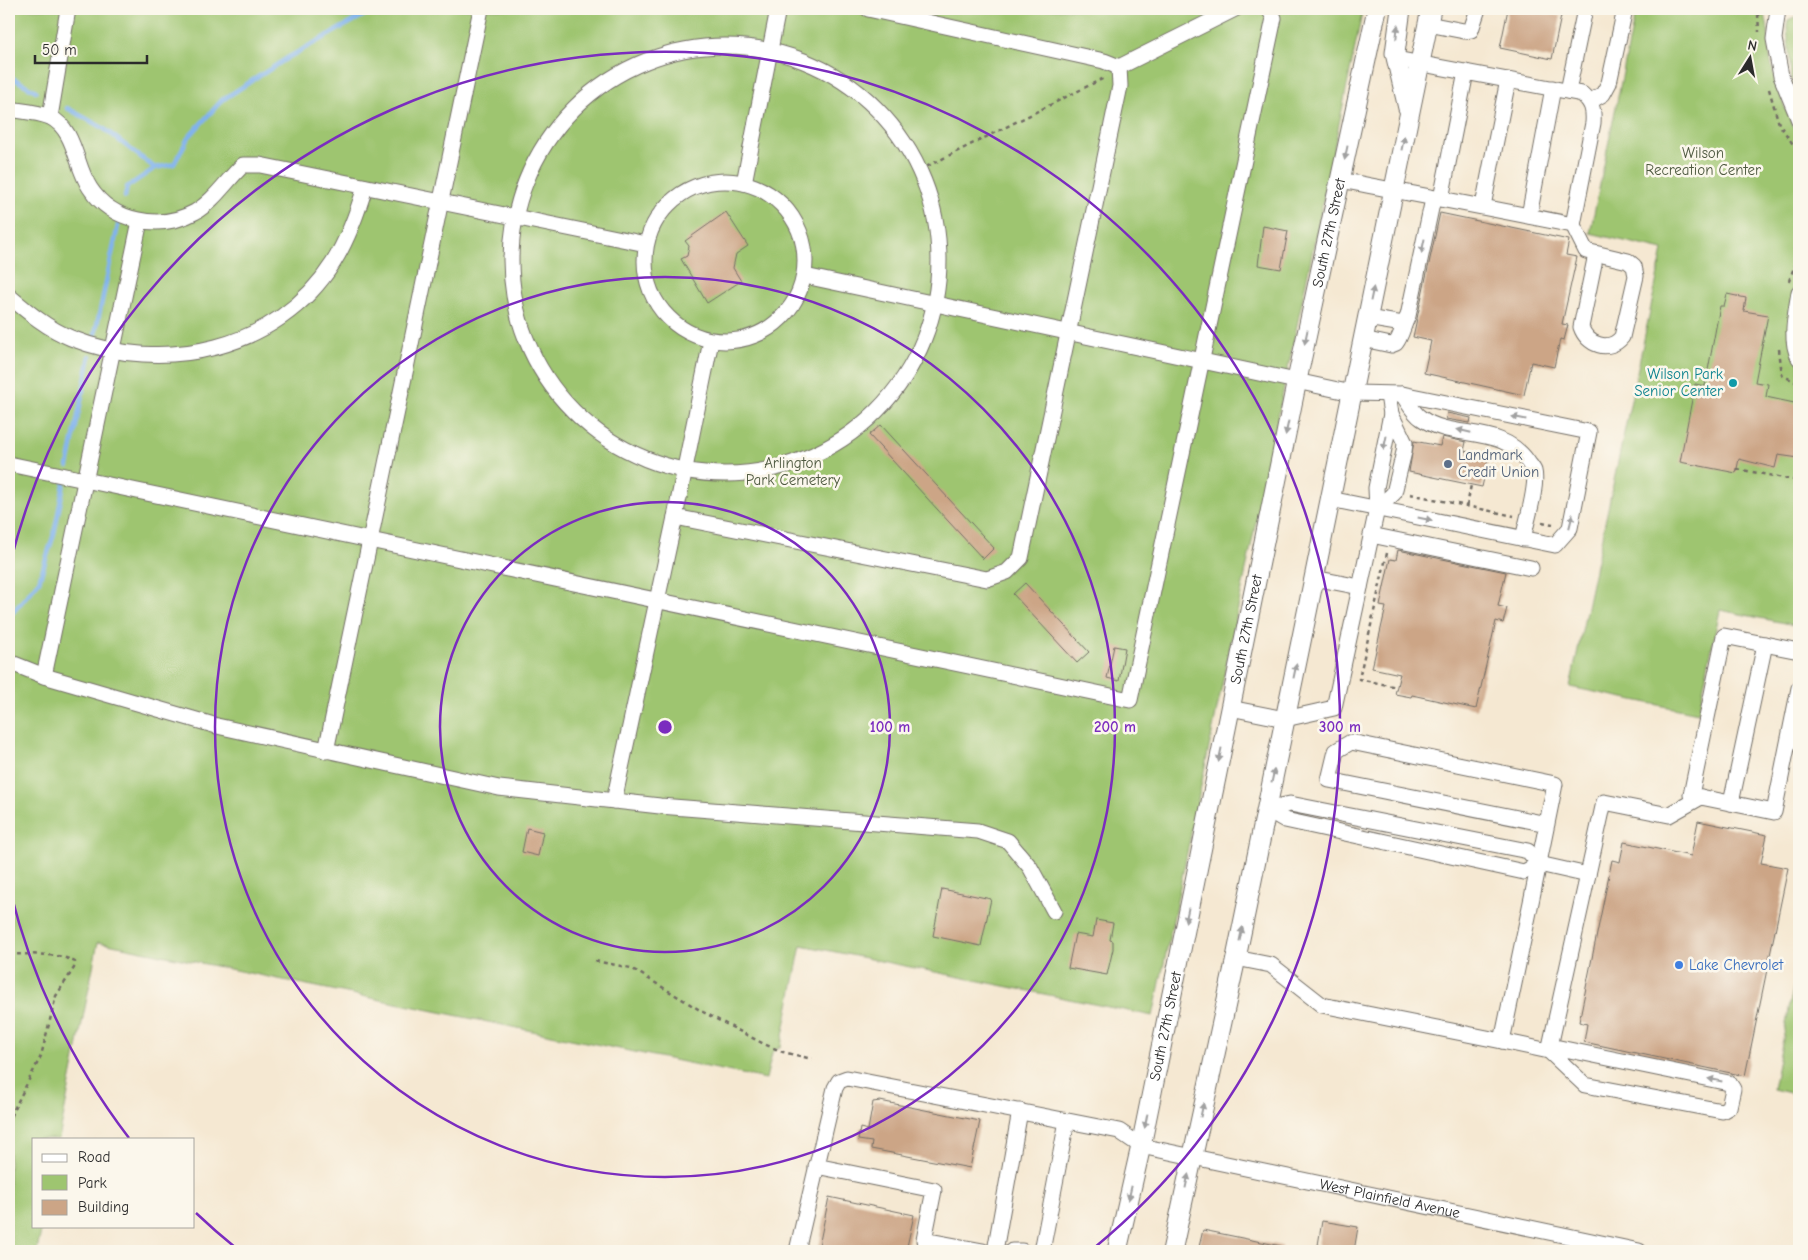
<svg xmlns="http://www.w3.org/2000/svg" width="1808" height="1260" font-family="'Comic Neue',sans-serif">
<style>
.green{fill:#9ec570;stroke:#64784e}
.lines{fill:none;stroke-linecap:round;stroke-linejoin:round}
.stream{stroke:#81b3ed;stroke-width:4.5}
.building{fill:#cca586}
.minor-casing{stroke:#726d65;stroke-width:17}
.major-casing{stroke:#726d65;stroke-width:21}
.path{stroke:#726d65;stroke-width:2.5;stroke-dasharray:4 4;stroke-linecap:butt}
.minor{stroke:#fff;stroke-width:15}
.major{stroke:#fff;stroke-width:19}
.oneway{fill:#a0a0a0}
.ring{fill:none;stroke:#7b2cbf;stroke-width:2.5}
.culture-dot{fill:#0f9aa8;stroke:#fbf7ec;stroke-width:2}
.service-dot{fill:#5c6f8a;stroke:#fbf7ec;stroke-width:2}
.shop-dot{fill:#3f7fe0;stroke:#fbf7ec;stroke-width:2}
.labels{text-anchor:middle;stroke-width:5;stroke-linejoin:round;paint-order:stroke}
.park-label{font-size:15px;fill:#4e5940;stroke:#fbf7ec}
.street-label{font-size:15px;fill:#2b2b2b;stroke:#fbf7ec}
.culture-label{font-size:15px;fill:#0d838f;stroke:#fbf7ec;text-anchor:end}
.service-label{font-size:15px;fill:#4e5e75;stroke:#fbf7ec;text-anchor:start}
.shop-label{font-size:15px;fill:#366cbe;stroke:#fbf7ec;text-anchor:start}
.centre{fill:#7b2cbf;stroke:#fbf7ec;stroke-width:2.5}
.ring-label{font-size:15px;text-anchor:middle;font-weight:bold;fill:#7b2cbf;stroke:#fbf7ec;stroke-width:5;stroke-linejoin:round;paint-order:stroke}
</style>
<rect width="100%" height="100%" fill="#fbf7ec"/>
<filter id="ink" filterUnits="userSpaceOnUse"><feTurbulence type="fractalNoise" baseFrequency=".02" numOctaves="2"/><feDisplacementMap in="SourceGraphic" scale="10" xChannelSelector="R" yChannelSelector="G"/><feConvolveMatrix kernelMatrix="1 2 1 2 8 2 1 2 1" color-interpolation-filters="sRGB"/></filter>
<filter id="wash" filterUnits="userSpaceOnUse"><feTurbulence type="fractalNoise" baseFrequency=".0096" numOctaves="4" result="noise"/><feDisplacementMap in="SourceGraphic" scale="20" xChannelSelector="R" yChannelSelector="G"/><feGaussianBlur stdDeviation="1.12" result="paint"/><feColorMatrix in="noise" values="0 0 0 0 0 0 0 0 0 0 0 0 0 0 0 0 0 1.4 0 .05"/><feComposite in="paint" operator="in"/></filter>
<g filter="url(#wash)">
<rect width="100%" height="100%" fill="#f5e8d2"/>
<!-- green -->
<g class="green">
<polygon points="9,9 1363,9 1153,1016 801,945 781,1046 772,1053 766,1079 98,942 59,1139 34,1139 34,1226 42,1226 37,1251 9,1248"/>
<path d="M1636,9H1762C1770,20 1768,48 1771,63C1777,88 1786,115 1799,137V626L1720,610L1698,713L1570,687L1663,250L1590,233Z"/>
<polygon points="1799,15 1799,101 1791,77 1787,27 1788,20"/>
<polygon points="1799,959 1799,1095 1773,1089"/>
</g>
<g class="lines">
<!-- stream -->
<g class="stream">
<polyline points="9,76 36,91"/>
<polyline points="67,108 103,128 155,168 174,164 188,138 222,100 289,57 375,9"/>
<polyline points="125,197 127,187 155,168"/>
<polyline points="95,334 119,221"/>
<polyline points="68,466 90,356"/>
<polyline points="9,617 39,581 54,534 64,484"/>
</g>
</g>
<g id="blocks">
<!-- building -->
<g class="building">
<polygon points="1508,9 1544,9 1543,13 1561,16 1552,59 1500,48"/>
<polygon points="726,212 748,246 736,254 733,268 741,281 707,303 681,259 687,256 689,246 685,241"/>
<polygon points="1440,213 1569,240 1566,255 1577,257 1562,324 1568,325 1564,340 1560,339 1554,367 1531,362 1524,395 1424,373 1431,341 1413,337"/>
<polygon points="1263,226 1288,231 1281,269 1258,265"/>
<polygon points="1727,294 1746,298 1744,311 1768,315 1755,382 1768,384 1766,397 1799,404 1799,458 1778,455 1775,468 1739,459 1736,473 1680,462 1695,384 1705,386 1720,306 1724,306"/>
<polygon points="1447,413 1471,418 1470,423 1446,419"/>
<polygon points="881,425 994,548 983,559 869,435"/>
<polygon points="1442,437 1466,442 1464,451 1489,456 1482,487 1409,472 1414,441 1440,446"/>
<polygon points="1398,550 1506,572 1498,606 1507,608 1503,623 1496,621 1476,709 1412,695 1411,697 1395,694 1400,674 1372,668 1386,607 1380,606 1390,559 1396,560"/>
<polygon points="1025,583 1089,652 1077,663 1013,594"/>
<polygon points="1114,646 1125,648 1119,681 1107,678"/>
<polygon points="1698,821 1767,835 1761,863 1788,868 1745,1076 1584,1042 1587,1024 1579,1022 1612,860 1620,862 1624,842 1691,856"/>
<polygon points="527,828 543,832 538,856 522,852"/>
<polygon points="942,889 991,899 981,946 933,936"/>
<polygon points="1096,920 1113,923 1110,940 1113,941 1113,949 1107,975 1068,968 1075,934 1093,937"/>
<polygon points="880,1101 980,1121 970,1168 871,1149 872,1142 858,1140 860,1128 868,1130 873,1102"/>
<polygon points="829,1197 914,1215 906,1251 818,1251"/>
<polygon points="1322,1221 1358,1227 1354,1251 1318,1245"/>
<polygon points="1203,1230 1281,1246 1281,1251 1198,1251"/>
</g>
</g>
</g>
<g filter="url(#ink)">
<use href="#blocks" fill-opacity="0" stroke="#726d65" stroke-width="1"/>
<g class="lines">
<defs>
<g id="minor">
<polyline points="1778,9 1774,39 1781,76 1799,120"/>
<polyline points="1428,24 1464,31 1471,30 1478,9"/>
<circle cx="725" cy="260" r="214"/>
<path d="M1396,59L1582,94C1592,103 1594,109 1593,123L1573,225L1586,251L1628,261L1634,266L1636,276L1622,337C1609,353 1587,345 1581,327L1596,254"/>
<polyline points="1119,67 1235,9"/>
<polyline points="1568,91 1585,9"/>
<polyline points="1591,101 1603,94 1609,83 1625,9"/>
<path d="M9,109C21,111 38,112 50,117C76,130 75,166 90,188C112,222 160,231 195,212C214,201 227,180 243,165H260L646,244"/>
<polyline points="50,117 68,9"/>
<path d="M1340,180C1418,195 1495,209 1573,225"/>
<circle cx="725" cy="261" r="80"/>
<polyline points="744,183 778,9"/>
<polyline points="1441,199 1466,72"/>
<polyline points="1483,206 1508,80"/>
<polyline points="1529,216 1553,88"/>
<polyline points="805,276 1352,393 1402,394 1589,432 1570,528 1555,545 1330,499"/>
<path d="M1799,292C1796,312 1789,340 1799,358"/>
<path d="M9,296C28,312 48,329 71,338C163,375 278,350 333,263C348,239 357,214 365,187"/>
<polyline points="1367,318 1403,324"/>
<path d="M1363,339L1391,345L1396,343C1402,335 1403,325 1408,316L1433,199"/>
<polyline points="711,341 675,517 987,579 1007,572 1021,558 1120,86 1119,67 1104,61 868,9"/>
<path d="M1402,394C1408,402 1413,413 1421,418C1453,441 1501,423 1528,462C1529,464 1533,468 1534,471C1538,486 1526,523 1523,539"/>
<polyline points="9,464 1130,700 1274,18 1269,9"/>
<polyline points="1377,509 1394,493 1404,452 1405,443 1391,414"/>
<polyline points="1371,535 1531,568"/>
<polyline points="1314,578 1360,587"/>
<polyline points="1799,651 1724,636 1691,795 1774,812 1799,688"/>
<polyline points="9,662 44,676 217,726 499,788 660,806 978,831 1008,841 1030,867 1054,911"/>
<polyline points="44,676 140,221"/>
<polyline points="1230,708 1285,719 1334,708 1377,509 1376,488 1391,414 1388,395"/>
<polyline points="326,751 481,9"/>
<polyline points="614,801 675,517"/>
<polyline points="1731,803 1765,644"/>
<polygon points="1290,804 1528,851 1539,864 1524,872 1285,820 1266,809"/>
<polyline points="1539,864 1588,875"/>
<path d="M1236,958L1271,965L1322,1005L1502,1041C1520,955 1538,870 1555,784L1351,742L1336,751L1329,780L1547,824"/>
<polyline points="1502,1041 1549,1051 1604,802 1669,815 1701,797"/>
<polyline points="1549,1051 1585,1085 1722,1111 1729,1107 1733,1089 1729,1083 1550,1046"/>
<polyline points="816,1166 934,1190 924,1240 983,1251"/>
<path id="s1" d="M797,1251L835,1088L839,1081L847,1078L1119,1131L1141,1146L1639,1251"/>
<polyline points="995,1251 1020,1111"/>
<polyline points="1012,1251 1022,1251"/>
<polyline points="1042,1251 1067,1121"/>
</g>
<g id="major">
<polyline points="1401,9 1395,53 1408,108"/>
<path id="s2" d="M1117,1251L1141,1146L1297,380L1377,9"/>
<polyline points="1172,1251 1236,958 1431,9"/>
</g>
</defs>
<!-- minor casing -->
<use href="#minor" class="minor-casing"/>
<!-- major casing -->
<use href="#major" class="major-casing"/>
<!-- path -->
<g class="path">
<polyline points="1758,14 1759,32"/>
<polyline points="1769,89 1779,124 1799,153"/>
<polyline points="920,170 1106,77"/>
<polyline points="1789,281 1799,254"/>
<polyline points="1779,349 1782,375 1799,384"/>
<polyline points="1737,469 1799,481"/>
<polyline points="1410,494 1514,516"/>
<polyline points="1467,506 1471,485"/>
<polyline points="1542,522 1553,524"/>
<polyline points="1387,553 1359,679 1397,687"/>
<path d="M9,954C28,955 58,952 75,962L74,968L56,996L41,1056L9,1119"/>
<polyline points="595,961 631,968 703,1012 764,1044 783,1052 812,1059"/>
</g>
<!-- minor -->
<use href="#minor" class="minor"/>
<!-- major -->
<use href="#major" class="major"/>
</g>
<!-- one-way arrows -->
<defs><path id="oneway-solid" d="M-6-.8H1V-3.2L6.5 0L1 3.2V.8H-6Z" transform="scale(1.25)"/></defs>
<g class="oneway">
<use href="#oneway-solid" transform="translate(1397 32) rotate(-84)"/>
<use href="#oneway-solid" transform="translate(1403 143) rotate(-78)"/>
<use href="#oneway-solid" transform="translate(1346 153) rotate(102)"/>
<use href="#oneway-solid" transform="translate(1423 246) rotate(102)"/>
<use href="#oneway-solid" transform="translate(1372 294) rotate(-78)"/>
<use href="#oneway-solid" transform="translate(1306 337) rotate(102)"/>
<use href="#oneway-solid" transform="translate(1519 418) rotate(-169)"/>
<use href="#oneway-solid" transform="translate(1287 428) rotate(102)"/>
<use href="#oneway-solid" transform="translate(1464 431) rotate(-167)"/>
<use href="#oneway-solid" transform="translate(1385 443) rotate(102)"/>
<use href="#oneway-solid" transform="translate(1425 519) rotate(11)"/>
<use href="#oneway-solid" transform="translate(1571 521) rotate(-76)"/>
<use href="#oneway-solid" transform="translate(1295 671) rotate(-78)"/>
<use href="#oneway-solid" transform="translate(1220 755) rotate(102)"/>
<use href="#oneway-solid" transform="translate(1273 776) rotate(-78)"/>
<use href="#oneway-solid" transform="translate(1187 915) rotate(102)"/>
<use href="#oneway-solid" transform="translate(1241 934) rotate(-78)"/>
<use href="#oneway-solid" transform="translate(1715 1080) rotate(-169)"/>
<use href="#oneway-solid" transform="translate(1202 1110) rotate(-78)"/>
<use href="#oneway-solid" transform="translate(1146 1121) rotate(101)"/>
<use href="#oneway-solid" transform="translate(1187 1181) rotate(-78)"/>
<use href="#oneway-solid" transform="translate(1130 1193) rotate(103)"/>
</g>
</g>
<!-- distance rings -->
<g class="ring">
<circle cx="665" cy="727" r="225"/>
<circle cx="665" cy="727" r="450"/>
<path d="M236 1248A675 675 0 0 1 196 1213M129 1138A675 675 0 0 1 10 890M10 564A675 675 0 1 1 1094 1248"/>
</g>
<!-- markers -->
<circle class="culture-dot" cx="1733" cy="383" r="5"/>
<circle class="service-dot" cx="1448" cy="464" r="5"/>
<circle class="shop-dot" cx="1679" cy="965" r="5"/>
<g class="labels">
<!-- park labels -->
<g class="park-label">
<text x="1703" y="158">Wilson<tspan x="1703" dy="17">Recreation Center</tspan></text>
<text x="793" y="468">Arlington<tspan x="793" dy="17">Park Cemetery</tspan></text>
</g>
<!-- street labels -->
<g class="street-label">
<text dy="5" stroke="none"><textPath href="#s2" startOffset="1040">South 27th Street</textPath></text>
<text dy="5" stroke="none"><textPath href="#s2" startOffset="635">South 27th Street</textPath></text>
<text dy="5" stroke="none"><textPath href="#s2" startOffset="230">South 27th Street</textPath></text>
<text dy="5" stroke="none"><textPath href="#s1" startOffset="742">West Plainfield Avenue</textPath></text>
</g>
<!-- culture labels -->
<g class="culture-label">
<text x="1723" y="379">Wilson Park<tspan x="1723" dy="17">Senior Center</tspan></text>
</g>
<!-- service labels -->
<g class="service-label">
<text x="1458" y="460">Landmark<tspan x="1458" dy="17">Credit Union</tspan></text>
</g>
<!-- shop labels -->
<g class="shop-label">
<text x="1689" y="970">Lake Chevrolet</text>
</g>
</g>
<circle cx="665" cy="727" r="8" class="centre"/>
<g class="ring-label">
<text x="890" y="732">100 m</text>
<text x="1115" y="732">200 m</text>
<text x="1340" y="732">300 m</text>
</g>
<!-- margin -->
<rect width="1808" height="1260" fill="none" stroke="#fbf7ec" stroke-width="30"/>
<!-- legend -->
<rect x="32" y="1138" width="162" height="90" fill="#fbf7ec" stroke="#a8a59f"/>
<rect x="42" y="1154" width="25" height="8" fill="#ffffff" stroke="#a8a59f"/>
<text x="78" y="1162" font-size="15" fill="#2b2b2b">Road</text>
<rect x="42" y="1175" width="25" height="15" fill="#9ec570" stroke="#a8a59f"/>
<text x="78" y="1188" font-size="15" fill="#2b2b2b">Park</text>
<rect x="42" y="1200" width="25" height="15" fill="#cca586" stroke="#a8a59f"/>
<text x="78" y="1212" font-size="15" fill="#2b2b2b">Building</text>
<!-- north arrow -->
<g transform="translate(1750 58) rotate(11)" stroke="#fbf7ec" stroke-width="4" paint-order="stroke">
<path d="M0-4L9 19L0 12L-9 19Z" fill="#2b2b2b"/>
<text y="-8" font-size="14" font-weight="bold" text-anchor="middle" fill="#2b2b2b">N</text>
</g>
<!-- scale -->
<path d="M35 55v8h112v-8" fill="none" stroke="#2b2b2b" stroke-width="2.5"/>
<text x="42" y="55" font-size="15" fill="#2b2b2b" stroke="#fbf7ec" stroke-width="4" paint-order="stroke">50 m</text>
</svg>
